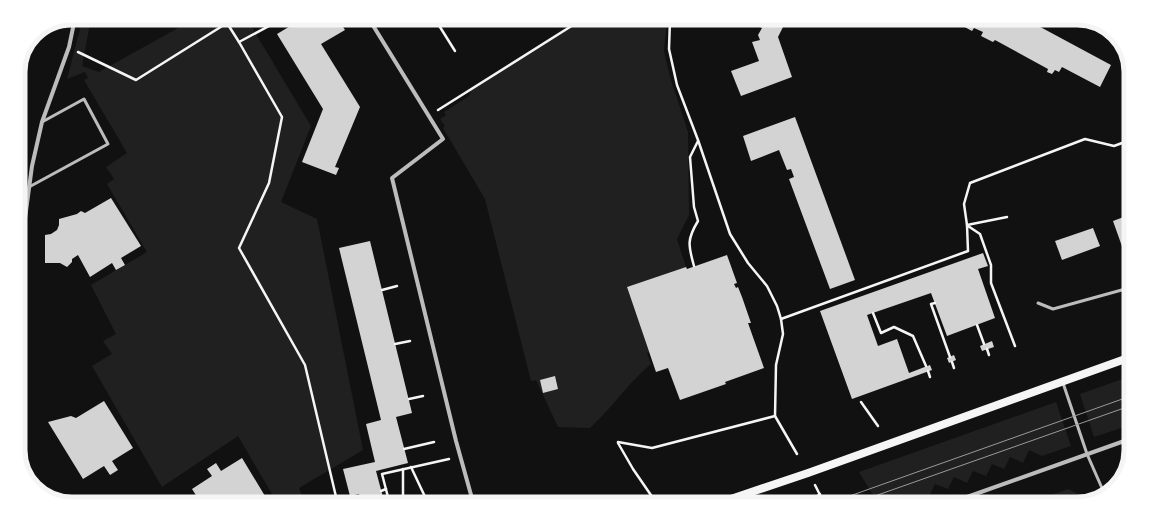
<svg xmlns="http://www.w3.org/2000/svg" width="1149" height="522" font-family="'Alegreya Sans',sans-serif">
<style>
.green{fill:#202020}
.building{fill:#d3d3d3}
.lines{fill:none;stroke-linecap:round;stroke-linejoin:round}
.path{stroke:#f5f5f5;stroke-width:2.5}
.service{stroke:#bcbcbc;stroke-width:3}
.pedestrian{stroke:#bcbcbc;stroke-width:3.5}
.minor{stroke:#bcbcbc;stroke-width:4}
.secondary{stroke:#f5f5f5;stroke-width:8}
.tram{stroke:#9a9a9a;stroke-width:1}
.rim{fill:none;stroke:#f5f5f5;stroke-width:5}
</style>
<rect width="100%" height="100%" fill="#111"/>
<!-- green -->
<g class="green">
<polygon points="83,18 91,18 82,66 99,72 194,19 247,19 311,126 281,202 317,219 363,450 299,488 304,501 291,501 288,494 276,501 238,436 162,487 92,366 112,354 103,341 116,334 91,285 147,252 107,184 114,179 106,167 127,153 84,80 88,78 85,72 67,79"/>
<path d="M577,20H667L664,51L670,77L688,132L689,215L677,239L686,267L627,287L649,352L647,353L651,364C628,383 612,408 590,428L558,427L536,380L531,381L485,199L443,128L445,126L440,119L446,115L444,112L469,96L472,88Z"/>
<polygon points="1128,377 1127,416 1121,428 1094,437 1080,394"/>
<polygon points="1056,402 1071,446 1042,456 1029,450 1023,463 1010,457 1004,469 992,464 986,476 973,471 967,483 954,477 948,489 935,484 926,503 878,503 859,472"/>
<polygon points="1068,489 1090,500 1077,504 1026,504"/>
</g>
<!-- building -->
<g class="building">
<polygon points="134,18 171,18 156,27"/>
<polygon points="302,19 338,19 345,30 321,44 360,107 335,167 339,168 336,175 302,162 323,109 277,34"/>
<polygon points="757,21 786,21 778,37 792,77 741,96 731,71 759,61 752,42 760,40 758,35 762,28 755,24"/>
<polygon points="963,22 1031,22 1111,65 1100,87 1062,67 1059,72 1055,70 1052,74 1047,72 1048,69 995,40 993,42 981,36 983,32 974,28 972,31 961,25"/>
<polygon points="795,117 855,280 830,289 789,179 794,177 791,169 787,170 779,150 751,161 743,136"/>
<polygon points="111,198 141,246 121,258 125,265 116,270 112,263 90,277 78,255 72,259 72,262 67,267 60,263 45,263 45,235 51,234 57,230 59,225 59,219 77,214 81,211 85,213"/>
<polygon points="1129,215 1129,266 1113,221"/>
<polygon points="1093,228 1100,246 1062,260 1055,241"/>
<polygon points="370,241 412,413 396,417 408,463 376,471 384,501 361,501 359,494 350,496 343,469 375,462 366,424 381,420 339,248"/>
<polygon points="983,253 988,266 978,269 995,318 947,336 931,293 867,315 878,346 897,339 909,373 930,365 932,370 852,399 820,311"/>
<polygon points="727,255 737,283 734,284 736,288 738,287 742,297 751,323 748,323 764,368 725,382 726,384 680,400 668,368 656,372 627,287 686,267 687,269"/>
<polygon points="992,341 994,347 982,351 980,346"/>
<polygon points="954,355 956,360 949,363 947,358"/>
<polygon points="555,376 558,389 543,393 540,380"/>
<polygon points="104,401 133,448 112,461 118,470 110,475 104,466 83,479 48,422 71,416 76,418"/>
<polygon points="242,458 268,501 199,500 192,489 212,476 207,469 216,463 221,471"/>
</g>
<g class="lines">
<!-- path -->
<g class="path">
<polyline points="435,19 455,51"/>
<polyline points="670,20 669,49 677,85 698,140 730,234 748,263 767,286 777,306 781,319 783,334 776,365 775,416 797,454"/>
<polyline points="239,42 282,117 269,183 239,248 305,365 337,501"/>
<polyline points="78,52 136,80 227,23 239,42 282,19"/>
<polyline points="438,110 581,20"/>
<polyline points="1007,217 967,225 964,204 970,183 1085,139 1114,146 1130,140"/>
<polyline points="968,226 980,234 991,265 991,283 1015,346"/>
<path d="M694,266C688,245 687,239 698,221L694,207L690,157L698,141"/>
<polyline points="382,290 397,286"/>
<polyline points="935,303 931,304 950,357"/>
<polyline points="873,313 881,333 894,327 913,336 926,366"/>
<polyline points="781,319 968,251 967,225"/>
<polyline points="977,325 984,344"/>
<polyline points="395,344 410,341"/>
<polyline points="987,349 989,355"/>
<polyline points="952,362 954,368"/>
<polyline points="928,371 930,377"/>
<polyline points="409,399 423,396"/>
<polyline points="861,402 878,426"/>
<polyline points="618,442 652,448 775,416"/>
<polyline points="618,443 633,469 655,501"/>
<polyline points="404,449 434,442"/>
<polyline points="411,467 427,501"/>
<polyline points="815,485 824,503"/>
<polyline points="381,491 386,489"/>
<polyline points="389,501 382,474 449,459"/>
<polyline points="403,501 403,469"/>
<polyline points="808,503 820,494"/>
</g>
<!-- service -->
<g class="service">
<polyline points="29,187 108,144 84,99 42,122"/>
<polyline points="1038,303 1053,309 1129,288"/>
<polyline points="1063,383 1087,454 1105,495"/>
</g>
<!-- pedestrian -->
<polyline class="pedestrian" points="1095,22 1104,28"/>
<!-- minor -->
<g class="minor">
<polyline points="369,19 443,139 392,178 456,441 473,502"/>
<polyline points="18,271 32,166 42,122 69,47 75,18"/>
<polyline points="950,503 1127,440"/>
</g>
<!-- secondary -->
<polyline class="secondary" points="719,503 808,473 1128,358"/>
<!-- tram -->
<g class="tram">
<polyline points="830,503 1128,397"/>
<polyline points="855,503 1127,407"/>
</g>
</g>
<!-- crop -->
<path d="M0 0H1149V522H0ZM72 25H1077A47 47 0 0 1 1124 72V450A47 47 0 0 1 1077 497H72A47 47 0 0 1 25 450V72A47 47 0 0 1 72 25Z" fill="#fff" fill-rule="evenodd"/>
<path class="rim" d="M72 25H1077A47 47 0 0 1 1124 72V450A47 47 0 0 1 1077 497H72A47 47 0 0 1 25 450V72A47 47 0 0 1 72 25Z"/>
</svg>
